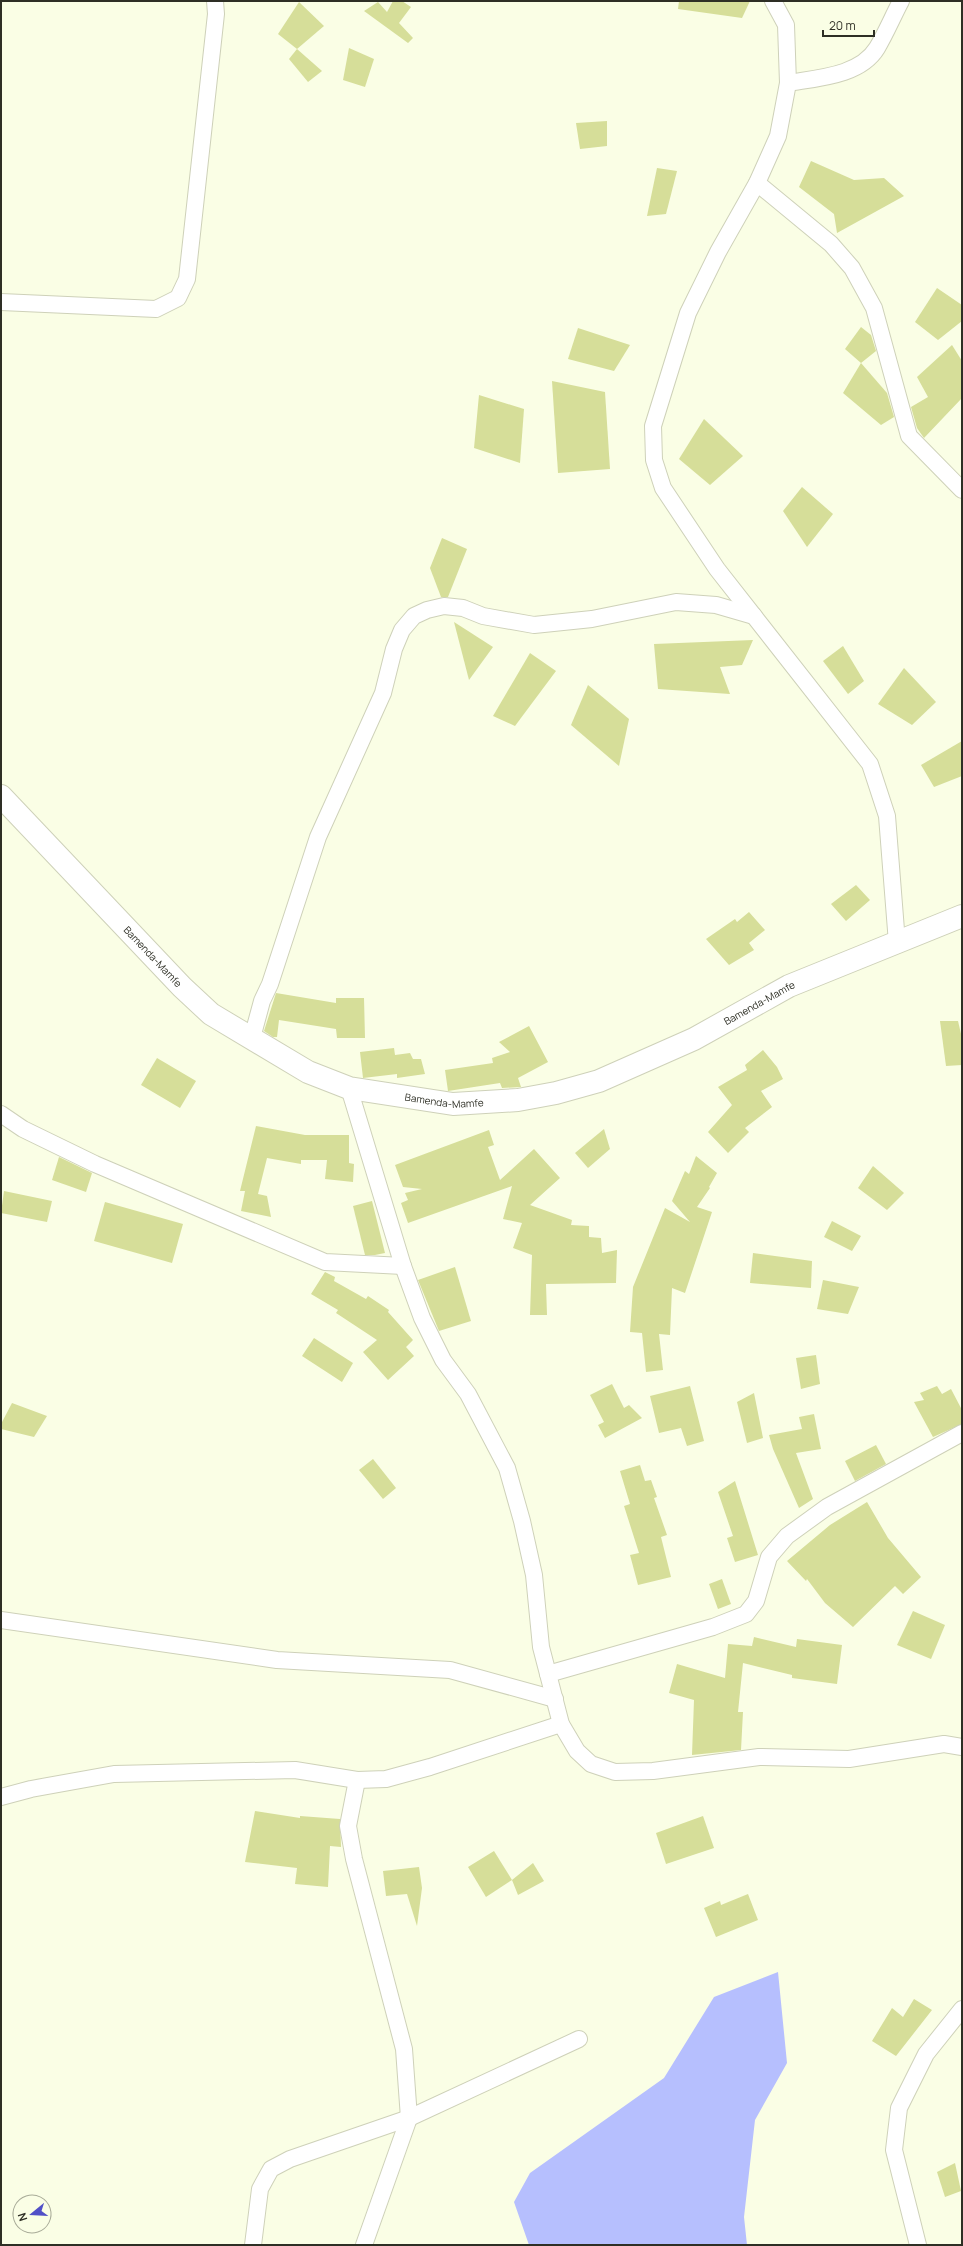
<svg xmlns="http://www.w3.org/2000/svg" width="963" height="2246" font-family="Manrope,sans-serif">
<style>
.forest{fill:#b6bffe}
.building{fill:#d6de99}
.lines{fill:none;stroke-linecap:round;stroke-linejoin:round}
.minor-casing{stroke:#ced1b9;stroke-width:18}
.highway-casing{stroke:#ced1b9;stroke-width:24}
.minor{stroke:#fff;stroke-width:16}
.highway{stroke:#fff;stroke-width:22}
.labels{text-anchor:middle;stroke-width:4;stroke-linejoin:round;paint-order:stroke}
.street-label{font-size:10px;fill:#2e2f25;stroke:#fafee5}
</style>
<rect width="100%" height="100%" fill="#fafee5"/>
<!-- forest -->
<polygon class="forest" points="778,1972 787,2063 755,2120 744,2217 747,2245 529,2245 514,2202 530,2173 664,2078 714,1997"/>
<!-- building -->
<g class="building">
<polygon points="393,1 402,1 411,7 399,23 413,38 408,43 364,11 378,2 387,12"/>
<polygon points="679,1 750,1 742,18 678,9"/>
<polygon points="299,2 324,26 297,49 278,34"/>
<polygon points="349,48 374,59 365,87 343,80"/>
<polygon points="297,49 322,71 308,82 289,59"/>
<polygon points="607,121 607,146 580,149 576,123"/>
<polygon points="811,161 854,180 884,178 904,196 837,233 834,214 799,187"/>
<polygon points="657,168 677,171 666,214 647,216"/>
<polygon points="937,288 962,305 962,321 938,340 915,322"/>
<polygon points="861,327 871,335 876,351 861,363 845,349"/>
<polygon points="578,328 630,345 614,371 568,359"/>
<polygon points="952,345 962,361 962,398 924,438 917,428 911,407 928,397 917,377"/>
<polygon points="861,363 887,393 894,417 881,425 843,393"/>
<polygon points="552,381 605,392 610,469 558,473"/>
<polygon points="479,395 524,409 520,463 474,448"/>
<polygon points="704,419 743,456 710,485 679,459"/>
<polygon points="802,487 833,514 807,547 783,511"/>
<polygon points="442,538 467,549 448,597 441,597 430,568"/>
<polygon points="454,622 493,647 469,680"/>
<polygon points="753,640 742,665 720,667 730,694 658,689 654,644"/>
<polygon points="843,646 864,681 848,694 823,661"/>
<polygon points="530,653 556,671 515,726 493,716"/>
<polygon points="904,668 936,702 912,725 878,704"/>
<polygon points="588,685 629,719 619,766 571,725"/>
<polygon points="962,741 962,776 934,787 921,765"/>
<polygon points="856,885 870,900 846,921 831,904"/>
<polygon points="749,912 765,930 749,943 754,950 729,965 706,939 735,919 737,922"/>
<polygon points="276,993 336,1003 336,998 364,998 365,1038 337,1038 336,1029 279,1020 277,1037 273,1037 264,1031"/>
<polygon points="940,1021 958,1021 962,1038 962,1065 946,1066"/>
<polygon points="529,1026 548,1062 518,1078 521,1087 502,1088 500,1083 448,1091 445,1070 493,1063 492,1058 510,1052 499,1042"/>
<polygon points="394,1048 395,1055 410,1053 413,1059 421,1059 425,1074 397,1078 397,1074 363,1078 360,1052"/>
<polygon points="763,1050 777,1067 783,1079 761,1091 772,1107 745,1128 749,1132 728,1153 708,1132 732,1105 718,1087 747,1070 745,1065"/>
<polygon points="157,1058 196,1081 180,1108 141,1085"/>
<polygon points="256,1126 305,1135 349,1135 349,1163 354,1164 353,1182 325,1179 327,1160 301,1160 301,1164 267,1158 258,1194 267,1196 271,1217 241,1211 245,1191 240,1191"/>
<polygon points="604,1129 610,1149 588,1168 575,1153"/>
<polygon points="489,1130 494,1145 488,1147 500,1180 534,1149 560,1178 530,1205 572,1220 571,1225 589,1226 589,1237 601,1238 602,1253 617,1250 616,1283 546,1284 547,1315 530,1315 532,1255 513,1248 522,1223 503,1219 512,1186 408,1223 401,1203 408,1200 405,1193 422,1189 403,1187 395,1165"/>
<polygon points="696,1156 717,1173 709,1187 710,1188 697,1207 712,1212 685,1293 672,1288 670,1335 659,1334 663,1370 646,1372 642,1333 630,1332 633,1287 665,1208 690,1222 672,1201 685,1171 689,1174"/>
<polygon points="59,1157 92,1173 86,1192 52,1180"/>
<polygon points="873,1166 904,1193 887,1210 858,1188"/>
<polygon points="4,1191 52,1201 47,1222 1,1213"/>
<polygon points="372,1201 385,1253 375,1255 365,1255 353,1206"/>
<polygon points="105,1202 183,1224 172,1263 94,1241"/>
<polygon points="832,1221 861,1236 852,1251 824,1237"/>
<polygon points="753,1253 812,1261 811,1288 750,1283"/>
<polygon points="455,1267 471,1321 439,1331 418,1280"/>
<polygon points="325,1272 335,1277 334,1281 366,1299 368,1296 389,1310 388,1312 413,1340 406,1347 414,1356 388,1380 363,1352 377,1340 336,1313 338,1310 311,1294"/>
<polygon points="823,1280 859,1287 848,1314 817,1309"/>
<polygon points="314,1338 353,1363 342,1382 302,1356"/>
<polygon points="816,1355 820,1384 801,1389 796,1358"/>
<polygon points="612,1384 624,1408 629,1405 642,1418 605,1438 598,1425 604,1422 590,1395"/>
<polygon points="690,1386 704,1441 687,1446 681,1428 659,1433 650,1396"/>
<polygon points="937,1386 942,1394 951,1389 962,1410 962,1424 933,1437 914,1402 924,1400 920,1393"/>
<polygon points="754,1393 763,1438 747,1443 737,1402"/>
<polygon points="12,1403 47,1416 34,1437 1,1429 1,1424"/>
<polygon points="814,1414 821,1449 796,1453 813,1499 799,1508 773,1449 769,1435 802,1429 799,1417"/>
<polygon points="876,1445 886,1464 855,1481 845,1461"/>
<polygon points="373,1459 396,1488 383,1499 359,1470"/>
<polygon points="640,1465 645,1481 651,1480 657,1497 654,1498 667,1535 661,1537 671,1577 638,1585 630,1555 639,1553 624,1506 630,1504 620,1471"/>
<polygon points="735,1481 758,1555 735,1562 727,1538 733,1536 718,1492"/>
<polygon points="867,1502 888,1538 921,1577 903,1594 895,1586 853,1627 825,1603 807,1579 806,1581 787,1561 830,1525"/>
<polygon points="722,1579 731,1604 718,1609 709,1584"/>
<polygon points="913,1611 945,1625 931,1659 897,1645"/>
<polygon points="754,1637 796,1647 797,1639 842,1645 837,1684 792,1678 792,1675 743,1663 738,1712 743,1712 741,1750 692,1755 694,1700 669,1693 677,1664 725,1678 728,1644 752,1646"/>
<polygon points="255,1811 300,1818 300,1816 340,1819 341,1847 330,1846 328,1887 295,1884 297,1868 245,1862"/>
<polygon points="703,1816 714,1848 666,1864 656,1833"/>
<polygon points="494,1851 512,1880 486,1897 468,1867"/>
<polygon points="533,1863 544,1881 518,1895 512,1880"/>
<polygon points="419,1867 422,1888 417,1926 407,1894 386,1896 383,1871"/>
<polygon points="748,1894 758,1920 716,1937 704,1908 720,1901 721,1905"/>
<polygon points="914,1999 932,2010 896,2056 872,2041 892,2008 903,2017"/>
<polygon points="955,2163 961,2191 945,2197 937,2172"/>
</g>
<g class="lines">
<defs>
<g id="minor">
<polyline points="773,1 786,25 788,83 778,136 757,183 718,252 688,313 653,426 654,460 663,488 717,569 870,764 887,816 897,943"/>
<path d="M788,83C817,78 860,76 877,48C886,33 893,16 901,1"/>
<polyline points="757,183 831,244 852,268 874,308 909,436 962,490"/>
<polyline points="1,302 156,309 178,298 187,279 216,14 215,1"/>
<polyline points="252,1038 262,1001 270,984 318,837 383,693 394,649 402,630 414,616 427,610 444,606 463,608 483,616 534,625 592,619 676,602 716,605 754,616"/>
<polyline points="349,1088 403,1266 422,1318 443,1360 468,1394 507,1468 522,1521 534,1575 541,1647 561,1724 577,1751 591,1764 615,1772 653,1771 759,1757 849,1759 944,1744 962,1747"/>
<polyline points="1,1114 23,1129 95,1164 325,1262 403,1266"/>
<polyline points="1,1620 277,1660 450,1670 555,1699"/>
<polyline points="548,1674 713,1627 746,1614 756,1601 769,1557 787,1536 827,1507 962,1433"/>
<polyline points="357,1780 348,1826 354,1859 404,2049 409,2118 364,2245"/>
<polyline points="1,1797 31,1789 114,1774 295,1770 357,1780 386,1779 430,1767 561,1724"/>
<polyline points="253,2245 260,2189 271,2169 290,2159 409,2118 579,2039"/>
<polyline points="918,2245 894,2150 899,2108 926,2054 962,2009"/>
</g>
<g id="highway">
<path id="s1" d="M1,796L182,987L211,1014L308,1072L349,1088L453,1104L518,1100L556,1093L599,1081L694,1039L789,986L962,916"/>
</g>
</defs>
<!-- minor casing -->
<use href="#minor" class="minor-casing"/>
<!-- highway casing -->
<use href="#highway" class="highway-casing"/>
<!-- minor -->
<use href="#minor" class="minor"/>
<!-- highway -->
<use href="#highway" class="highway"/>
</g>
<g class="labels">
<!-- street labels -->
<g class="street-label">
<text dy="4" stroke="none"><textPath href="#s1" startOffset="221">Bamenda-Mamfe</textPath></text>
<text dy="4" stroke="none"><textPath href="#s1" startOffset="892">Bamenda-Mamfe</textPath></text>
<text dy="4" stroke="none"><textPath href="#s1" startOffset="556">Bamenda-Mamfe</textPath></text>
</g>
</g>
<!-- border -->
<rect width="963" height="2246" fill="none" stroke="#2e2f25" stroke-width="4"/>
<!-- north arrow -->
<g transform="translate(32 2214) rotate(252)"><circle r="19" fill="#fafee5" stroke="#a8ab98"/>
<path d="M0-3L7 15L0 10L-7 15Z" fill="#5150c7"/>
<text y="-6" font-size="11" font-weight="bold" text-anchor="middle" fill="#2e2f25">N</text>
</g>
<!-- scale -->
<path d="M823 30v6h51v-6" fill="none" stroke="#2e2f25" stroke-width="2"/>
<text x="829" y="30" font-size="12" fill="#2e2f25" stroke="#fafee5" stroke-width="3" paint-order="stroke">20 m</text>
</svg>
